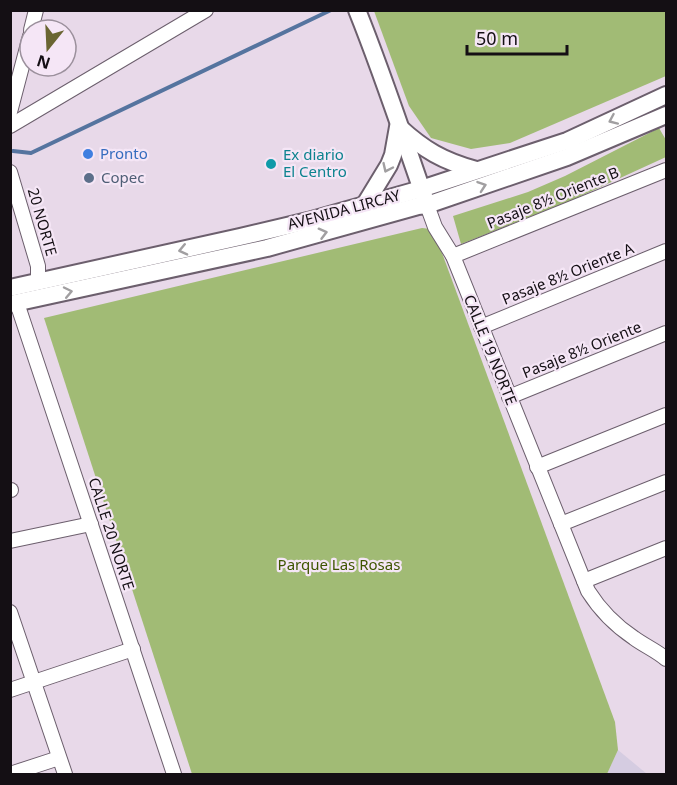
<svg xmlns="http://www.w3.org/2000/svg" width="677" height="785" font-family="'Noto Sans',sans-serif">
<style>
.medical{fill:#d5cce1}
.green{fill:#a1bb75}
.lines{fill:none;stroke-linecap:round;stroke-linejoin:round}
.stream{stroke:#55749f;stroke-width:4}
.minor-casing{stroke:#6c5f6d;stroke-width:16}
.major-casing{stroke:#6c5f6d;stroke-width:20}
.minor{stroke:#fff;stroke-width:14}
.major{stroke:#fff;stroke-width:16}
.oneway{stroke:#a19fa1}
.shop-dot{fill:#3f7fe0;stroke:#f5e6f6;stroke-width:2}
.culture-dot{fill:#0f9aa8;stroke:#f5e6f6;stroke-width:2}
.service-dot{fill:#5c6f8a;stroke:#f5e6f6;stroke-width:2}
.labels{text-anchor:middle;stroke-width:4.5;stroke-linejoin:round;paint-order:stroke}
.shop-label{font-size:15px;fill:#366cbe;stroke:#f5e6f6;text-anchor:start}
.culture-label{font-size:15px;fill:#0d838f;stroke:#f5e6f6;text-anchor:start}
.service-label{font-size:15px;fill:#4e5e75;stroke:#f5e6f6;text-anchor:start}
.street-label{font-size:15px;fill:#140f14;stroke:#f5e6f6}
.park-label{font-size:15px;fill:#3e5500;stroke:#f5e6f6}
</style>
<rect width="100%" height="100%" fill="#e8d9e9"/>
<!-- medical -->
<polygon class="medical" points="618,750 647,774 607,774"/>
<!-- green -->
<g class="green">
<polygon points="374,11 666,11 666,76 510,143 471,149 431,138 409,106"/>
<polygon points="659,128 666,140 666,157 570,201 461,244 453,216 528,192 565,176"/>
<polygon points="422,228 431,229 435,234 615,722 618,750 607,774 192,774 44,318"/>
</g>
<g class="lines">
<!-- stream -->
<polyline class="stream" points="13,151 31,153 331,10"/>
<defs>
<g id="minor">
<polyline points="31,30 36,10"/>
<polyline points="10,112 30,36"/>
<polyline points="10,126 206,10"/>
<polyline points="10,172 38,266 38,282"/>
<path d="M427,205L435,227L453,256L588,591C600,610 616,626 634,638C645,646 657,651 666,659"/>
<polyline points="453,256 666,170"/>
<polyline points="17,303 174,774"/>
<polyline points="481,327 666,251"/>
<polyline points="509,397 666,333"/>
<polyline points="537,467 666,415"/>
<polyline points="10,490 11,490"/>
<polyline points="561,524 666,482"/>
<polyline points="10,541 91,524"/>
<polyline points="584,581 666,548"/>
<polyline points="10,612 65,774"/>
<polyline points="10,690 133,649"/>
<polyline points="10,774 59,758"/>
</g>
<g id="major">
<path d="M357,10C382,72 403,136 425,199"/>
<path d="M399,127C424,150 443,161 476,170"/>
<polyline points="364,206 389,165 393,155 398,127"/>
<polyline points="10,288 240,237 308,221 421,189 567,141 666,95"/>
<polyline points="10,304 267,248 418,206 427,205 567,157 666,115"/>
</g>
</defs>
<!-- minor casing -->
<use href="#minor" class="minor-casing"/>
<!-- major casing -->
<use href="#major" class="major-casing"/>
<!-- minor -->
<use href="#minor" class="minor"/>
<!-- major -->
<use href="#major" class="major"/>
</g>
<!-- one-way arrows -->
<defs><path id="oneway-chevron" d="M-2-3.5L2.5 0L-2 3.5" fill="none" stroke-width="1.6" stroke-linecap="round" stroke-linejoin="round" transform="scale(1.5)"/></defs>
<g class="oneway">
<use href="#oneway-chevron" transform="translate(613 120) rotate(156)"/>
<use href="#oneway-chevron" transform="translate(387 168) rotate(115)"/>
<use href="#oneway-chevron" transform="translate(482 186) rotate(-19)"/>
<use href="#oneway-chevron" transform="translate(323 233) rotate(-15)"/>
<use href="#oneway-chevron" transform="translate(183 250) rotate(167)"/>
<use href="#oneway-chevron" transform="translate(68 292) rotate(-12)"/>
</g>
<!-- markers -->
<circle class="shop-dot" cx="88" cy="154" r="6"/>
<circle class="culture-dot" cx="271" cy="164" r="6"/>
<circle class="service-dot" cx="89" cy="178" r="6"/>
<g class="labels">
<!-- shop labels -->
<g class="shop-label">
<text x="100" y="159">Pronto</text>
</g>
<!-- culture labels -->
<g class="culture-label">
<text x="283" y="160">Ex diario<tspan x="283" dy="17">El Centro</tspan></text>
</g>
<!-- service labels -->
<g class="service-label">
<text x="101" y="183">Copec</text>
</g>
<!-- street labels -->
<g class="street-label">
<text transform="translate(553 198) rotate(-22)" y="5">Pasaje 8½ Oriente B</text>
<text transform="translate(344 210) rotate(-15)" y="5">AVENIDA LIRCAY</text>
<text transform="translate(42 222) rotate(74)" y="5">20 NORTE</text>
<text transform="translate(568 274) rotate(-22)" y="5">Pasaje 8½ Oriente A</text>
<text transform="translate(490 350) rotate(68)" y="5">CALLE 19 NORTE</text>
<text transform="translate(582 350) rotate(-22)" y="5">Pasaje 8½ Oriente</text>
<text transform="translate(111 534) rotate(72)" y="5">CALLE 20 NORTE</text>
</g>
<!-- park labels -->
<g class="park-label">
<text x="339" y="570">Parque Las Rosas</text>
</g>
</g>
<!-- border -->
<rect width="677" height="785" fill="none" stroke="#140f14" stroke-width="24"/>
<!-- north arrow -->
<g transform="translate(48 48) rotate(198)"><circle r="28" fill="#f5e6f6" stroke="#9b909c" stroke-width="1.5"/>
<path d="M0-4.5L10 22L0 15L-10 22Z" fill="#6a6532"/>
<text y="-9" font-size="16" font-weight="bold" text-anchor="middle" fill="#140f14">N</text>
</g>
<!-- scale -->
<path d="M467 45v9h100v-9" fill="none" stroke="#140f14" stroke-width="3"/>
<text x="476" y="45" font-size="18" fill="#140f14" stroke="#f5e6f6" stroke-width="4.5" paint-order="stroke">50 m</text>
</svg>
